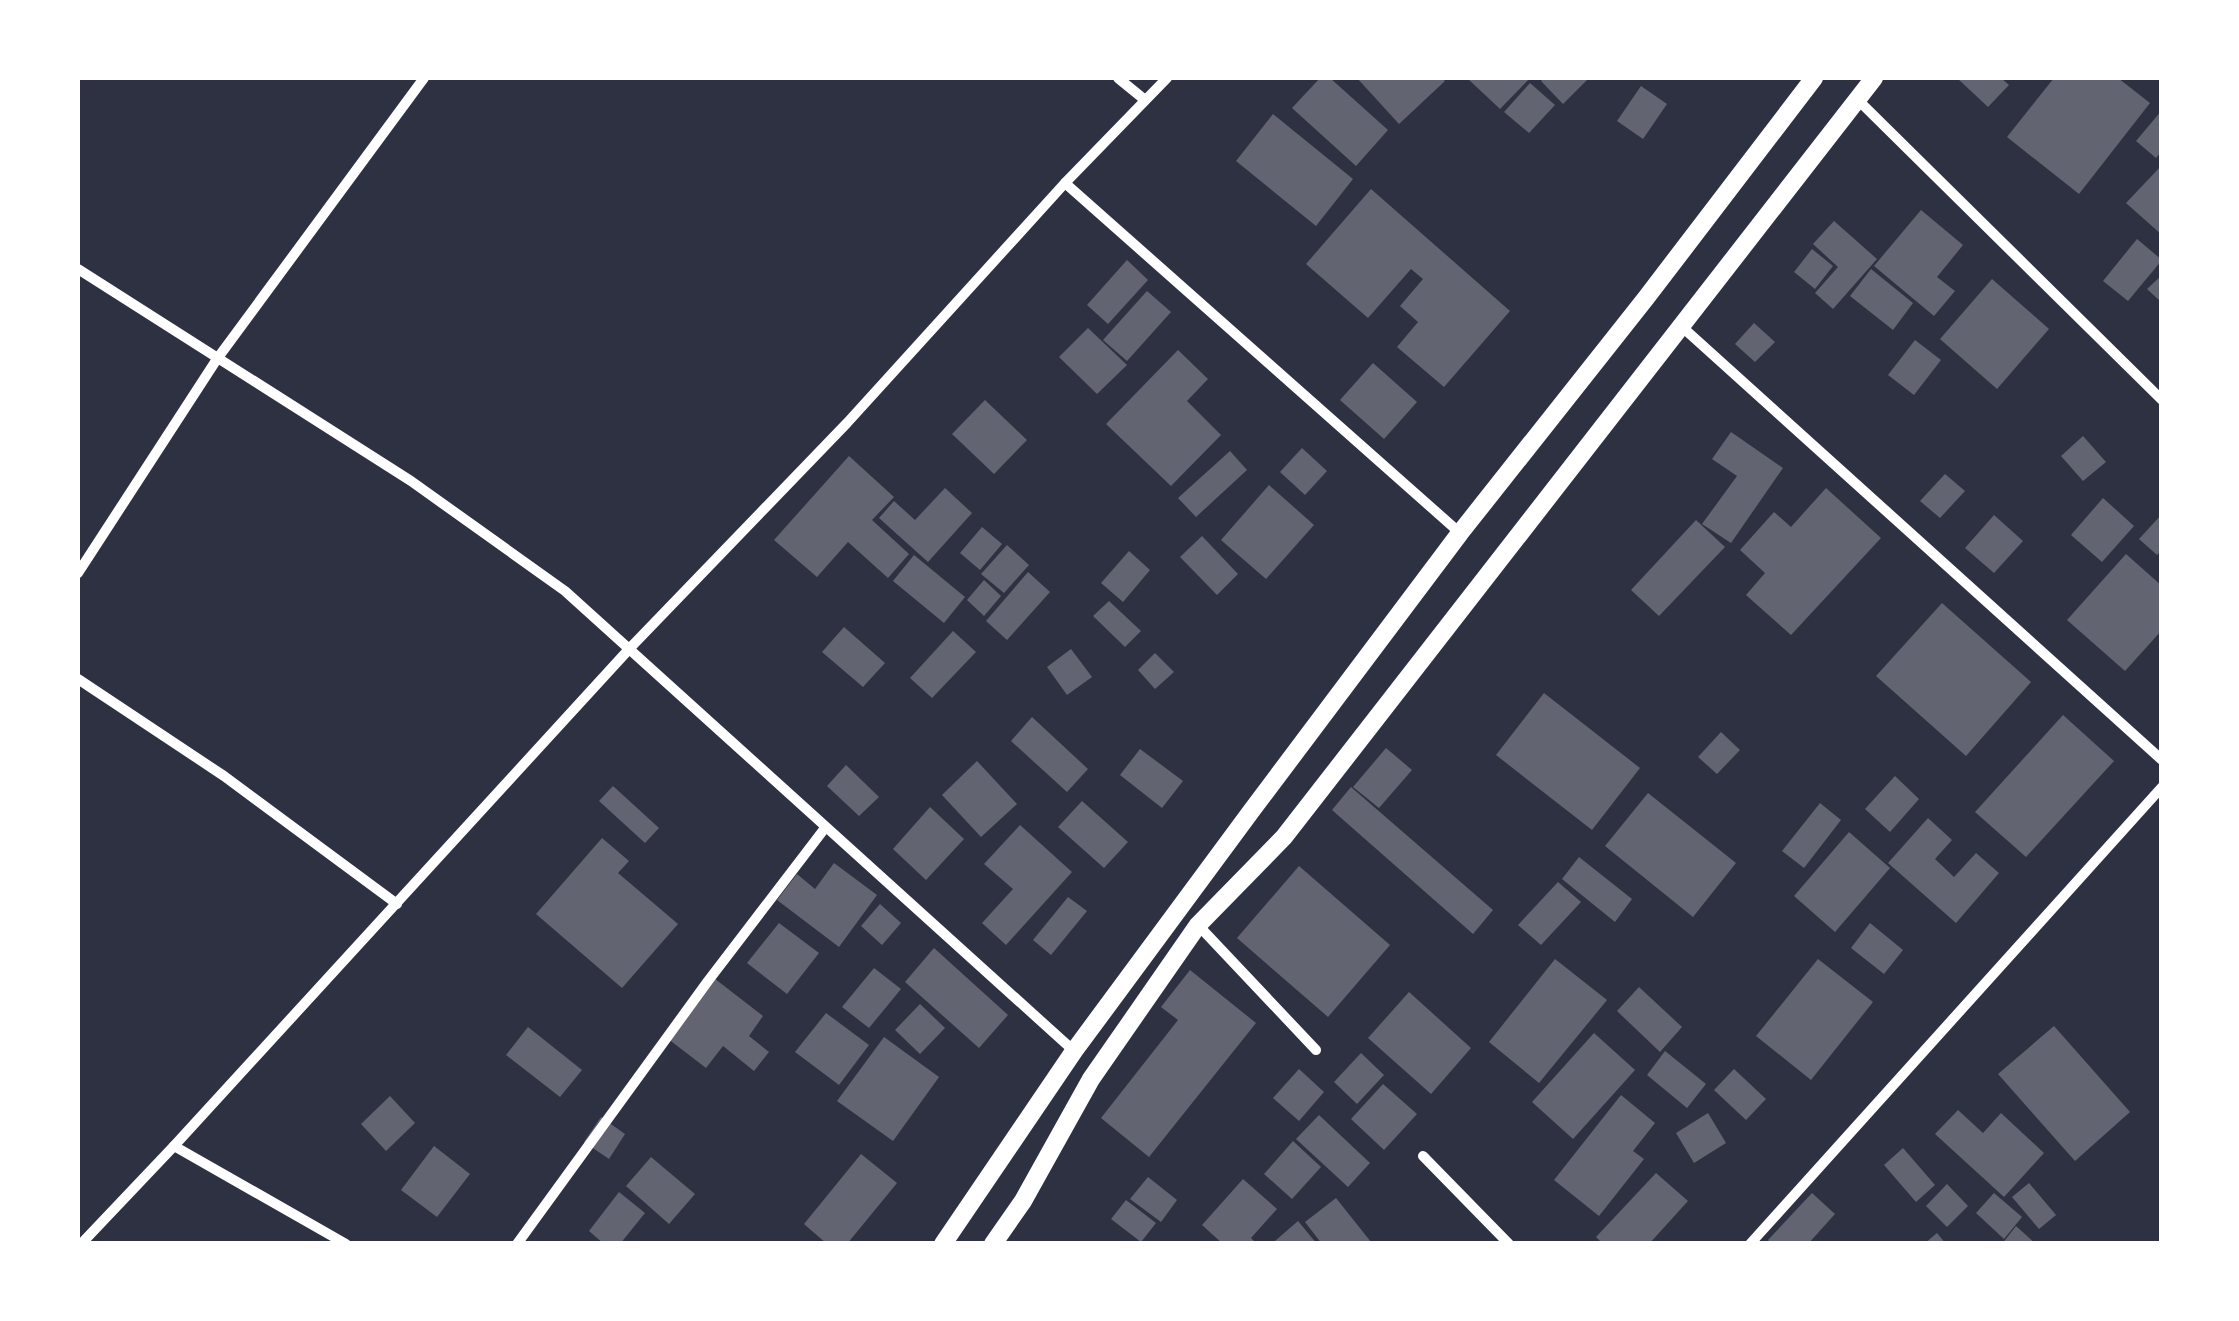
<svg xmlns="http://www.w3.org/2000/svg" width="2239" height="1321" font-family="Overpass,sans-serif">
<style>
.building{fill:#626471}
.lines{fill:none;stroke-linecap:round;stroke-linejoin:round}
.minor{stroke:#fff;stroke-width:10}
.tertiary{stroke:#fff;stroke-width:18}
</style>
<rect width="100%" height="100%" fill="#2d3142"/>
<!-- building -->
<g class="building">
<polygon points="1320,78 1330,78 1388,130 1356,166 1292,108"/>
<polygon points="1357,78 1441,78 1445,81 1399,124"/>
<polygon points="1467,78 1530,78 1500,109"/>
<polygon points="1544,78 1584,78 1587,80 1563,104 1541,81"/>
<polygon points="1957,78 2001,78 2009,85 1988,107"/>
<polygon points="2054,78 2118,78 2150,103 2079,194 2007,137"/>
<polygon points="1530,83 1555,105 1529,133 1504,112"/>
<polygon points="1641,86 1667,104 1643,139 1617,121"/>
<polygon points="2162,110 2162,151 2156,158 2136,141"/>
<polygon points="1273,114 1353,179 1316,226 1236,161"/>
<polygon points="2162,165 2162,235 2126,203"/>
<polygon points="1371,189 1510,311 1444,387 1397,347 1418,322 1400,306 1423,279 1411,269 1368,318 1306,264"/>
<polygon points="1921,210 1963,245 1937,277 1955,291 1934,316 1874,266"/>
<polygon points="1834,221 1877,259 1833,309 1815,293 1838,267 1813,244"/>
<polygon points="2137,239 2162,260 2128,301 2103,281"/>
<polygon points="1812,249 1833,266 1815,289 1794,272"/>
<polygon points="1127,260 1148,280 1108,324 1087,305"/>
<polygon points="1871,269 1913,303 1893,330 1850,296"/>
<polygon points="2162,275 2162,303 2147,289"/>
<polygon points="1992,279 2049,329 1997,389 1940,339"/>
<polygon points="1147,291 1171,312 1127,361 1103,340"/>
<polygon points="1754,323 1775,342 1755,362 1735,344"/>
<polygon points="1088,328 1127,365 1097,394 1059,357"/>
<polygon points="1915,340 1941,360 1914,395 1888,375"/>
<polygon points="1178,350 1208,379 1187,401 1221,435 1171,486 1106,424"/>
<polygon points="1373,363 1417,402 1384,439 1340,400"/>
<polygon points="985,400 1027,440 994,474 952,434"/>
<polygon points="1731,432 1783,468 1731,543 1702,524 1737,476 1712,459"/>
<polygon points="2083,436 2106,462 2083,481 2061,456"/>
<polygon points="1302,448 1327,471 1305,495 1280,472"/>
<polygon points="1230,451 1247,470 1196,517 1178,498"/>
<polygon points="849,456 894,497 872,520 909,554 888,578 848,542 817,577 774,540"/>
<polygon points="1945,474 1965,491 1940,518 1920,501"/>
<polygon points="1269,485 1314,525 1266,579 1221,540"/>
<polygon points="945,488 972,513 928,562 879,518 894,501 915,520"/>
<polygon points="1826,488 1881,538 1791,635 1746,595 1765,573 1740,550 1774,512 1791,527"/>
<polygon points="2103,498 2134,526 2102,562 2071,535"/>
<polygon points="2162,514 2162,550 2157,555 2139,539"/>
<polygon points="1994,515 2023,541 1994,573 1965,548"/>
<polygon points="1696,520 1725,547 1659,616 1631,590"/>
<polygon points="982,527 1002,544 980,570 960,553"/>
<polygon points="1202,536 1238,574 1217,595 1180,557"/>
<polygon points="1007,545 1029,565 1004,593 981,574"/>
<polygon points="1129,551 1150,570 1123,602 1101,583"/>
<polygon points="2126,554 2162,586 2162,630 2125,671 2067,620"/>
<polygon points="914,555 965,597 944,623 893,581"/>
<polygon points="1028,572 1050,592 1007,640 986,621"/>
<polygon points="984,580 1001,596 984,616 967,600"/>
<polygon points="1109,601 1141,631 1125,647 1093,616"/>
<polygon points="1942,603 2031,682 1966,756 1876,676"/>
<polygon points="844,627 885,663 863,687 822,652"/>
<polygon points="953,631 976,652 932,698 910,678"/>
<polygon points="1071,649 1092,677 1067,695 1047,667"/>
<polygon points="1155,653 1174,672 1155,689 1138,670"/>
<polygon points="1544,693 1640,768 1592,830 1496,755"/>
<polygon points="2063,715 2114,761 2026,857 1975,812"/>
<polygon points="1032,717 1088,769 1067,792 1011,741"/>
<polygon points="1721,732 1740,750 1717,774 1698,757"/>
<polygon points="1386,748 1412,770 1379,808 1353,787"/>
<polygon points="1140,749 1183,781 1162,808 1120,775"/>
<polygon points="977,761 1017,804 981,837 942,795"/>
<polygon points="846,765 879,797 859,816 827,786"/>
<polygon points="1895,776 1919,799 1890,832 1865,809"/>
<polygon points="613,786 659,828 645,843 599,801"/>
<polygon points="1351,787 1493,910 1473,934 1332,810"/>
<polygon points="1648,793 1736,863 1693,917 1605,846"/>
<polygon points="1082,801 1128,842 1104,868 1058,827"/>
<polygon points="1820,803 1841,820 1804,868 1782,851"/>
<polygon points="930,807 964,839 926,880 893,849"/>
<polygon points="1928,818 1952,840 1935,859 1954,877 1976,853 1999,873 1956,923 1888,863"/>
<polygon points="1020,825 1072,872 1006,945 982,923 1013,889 984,864"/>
<polygon points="1849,832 1890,868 1835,932 1794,896"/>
<polygon points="602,838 629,861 618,873 678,924 622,988 536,914"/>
<polygon points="1579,857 1632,899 1615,922 1562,879"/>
<polygon points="834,863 877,895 839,947 777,900 797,874 815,889"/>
<polygon points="1299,866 1390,945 1328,1017 1237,938"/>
<polygon points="1558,882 1581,902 1541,945 1518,925"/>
<polygon points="1068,897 1087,911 1051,955 1033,940"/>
<polygon points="880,904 901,923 882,945 861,926"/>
<polygon points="779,923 819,953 787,994 747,963"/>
<polygon points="1870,923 1903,950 1884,974 1851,948"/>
<polygon points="934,948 1008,1015 979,1048 905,982"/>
<polygon points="1555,959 1607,1000 1539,1083 1489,1042"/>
<polygon points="1818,959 1873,1002 1811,1080 1756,1036"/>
<polygon points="874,968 901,989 869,1028 842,1007"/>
<polygon points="1190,970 1256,1023 1149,1157 1101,1118 1178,1020 1161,1007"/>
<polygon points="710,975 763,1016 749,1036 769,1052 754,1071 723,1046 706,1068 663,1035"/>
<polygon points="1639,987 1682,1027 1660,1052 1617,1011"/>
<polygon points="1409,992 1471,1048 1431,1094 1368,1038"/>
<polygon points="920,1004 945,1028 920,1054 895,1030"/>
<polygon points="826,1013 869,1045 839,1085 795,1052"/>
<polygon points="2054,1026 2130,1112 2075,1161 1998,1074"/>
<polygon points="528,1027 582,1070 560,1097 506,1055"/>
<polygon points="1594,1033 1635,1070 1573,1139 1532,1102"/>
<polygon points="884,1037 939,1077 893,1141 837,1101"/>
<polygon points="1665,1051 1706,1084 1687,1108 1647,1075"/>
<polygon points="1361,1053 1384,1075 1357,1104 1334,1082"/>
<polygon points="1299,1069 1324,1092 1299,1121 1273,1098"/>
<polygon points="1734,1069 1766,1099 1746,1120 1714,1090"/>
<polygon points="1383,1084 1417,1114 1384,1150 1351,1119"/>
<polygon points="1621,1095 1655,1123 1633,1151 1644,1159 1599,1216 1554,1180"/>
<polygon points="390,1096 415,1123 386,1151 361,1124"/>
<polygon points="1958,1110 1983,1133 2001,1113 2044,1153 2004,1197 1935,1134"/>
<polygon points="1708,1113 1726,1143 1694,1163 1676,1133"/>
<polygon points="1319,1115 1370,1163 1348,1187 1296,1139"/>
<polygon points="601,1117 625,1134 609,1159 584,1142"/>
<polygon points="1293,1141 1321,1167 1292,1199 1264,1174"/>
<polygon points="434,1146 470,1174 437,1217 401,1190"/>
<polygon points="1903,1148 1935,1185 1916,1202 1884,1165"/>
<polygon points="861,1154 897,1183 847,1244 827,1244 804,1224"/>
<polygon points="651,1157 695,1194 669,1224 626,1186"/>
<polygon points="1656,1173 1688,1201 1649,1244 1603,1244 1596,1237"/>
<polygon points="1148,1177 1177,1200 1161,1222 1130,1199"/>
<polygon points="1243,1179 1277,1209 1251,1238 1257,1244 1223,1244 1202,1225"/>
<polygon points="2029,1183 2056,1215 2039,1229 2012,1197"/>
<polygon points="1947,1184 1968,1206 1947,1227 1926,1206"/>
<polygon points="619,1192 645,1213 620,1244 604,1244 589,1231"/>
<polygon points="1812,1193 1835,1214 1808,1244 1772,1244 1768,1240"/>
<polygon points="1994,1193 2022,1217 2004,1239 1976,1213"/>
<polygon points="1336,1198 1371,1242 1369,1244 1322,1244 1305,1222"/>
<polygon points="1126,1200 1156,1223 1141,1242 1111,1219"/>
<polygon points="1298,1221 1317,1244 1278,1244 1275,1241"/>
<polygon points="2016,1226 2036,1244 2002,1244"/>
<polygon points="1937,1233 1946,1244 1924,1244"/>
</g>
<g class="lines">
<!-- minor -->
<g class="minor">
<polyline points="1118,78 1145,100"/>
<polyline points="1857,99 2162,400"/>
<polyline points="1065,183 1460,533"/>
<polyline points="78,269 411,481 565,591 1074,1051"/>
<polyline points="1680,325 2162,760"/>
<polyline points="78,573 217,359 424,78"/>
<polyline points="78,679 224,776 397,904"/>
<polyline points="1198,925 1316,1050"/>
<polyline points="174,1146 346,1244"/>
<polyline points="1423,1156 1509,1244"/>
<polyline points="81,1244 174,1146 631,647 847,423 1065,183 1167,78"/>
<polyline points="517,1244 708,981 825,828"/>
<polyline points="1750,1244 2162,787"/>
</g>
<!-- tertiary -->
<g class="tertiary">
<polyline points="943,1244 1074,1051 1252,810 1460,533 1646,298 1814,78"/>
<polyline points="993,1244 1023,1201 1091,1079 1198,925 1284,837 1874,78"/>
</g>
</g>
<!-- border -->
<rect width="2239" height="1321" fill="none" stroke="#ffffff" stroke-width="160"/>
</svg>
